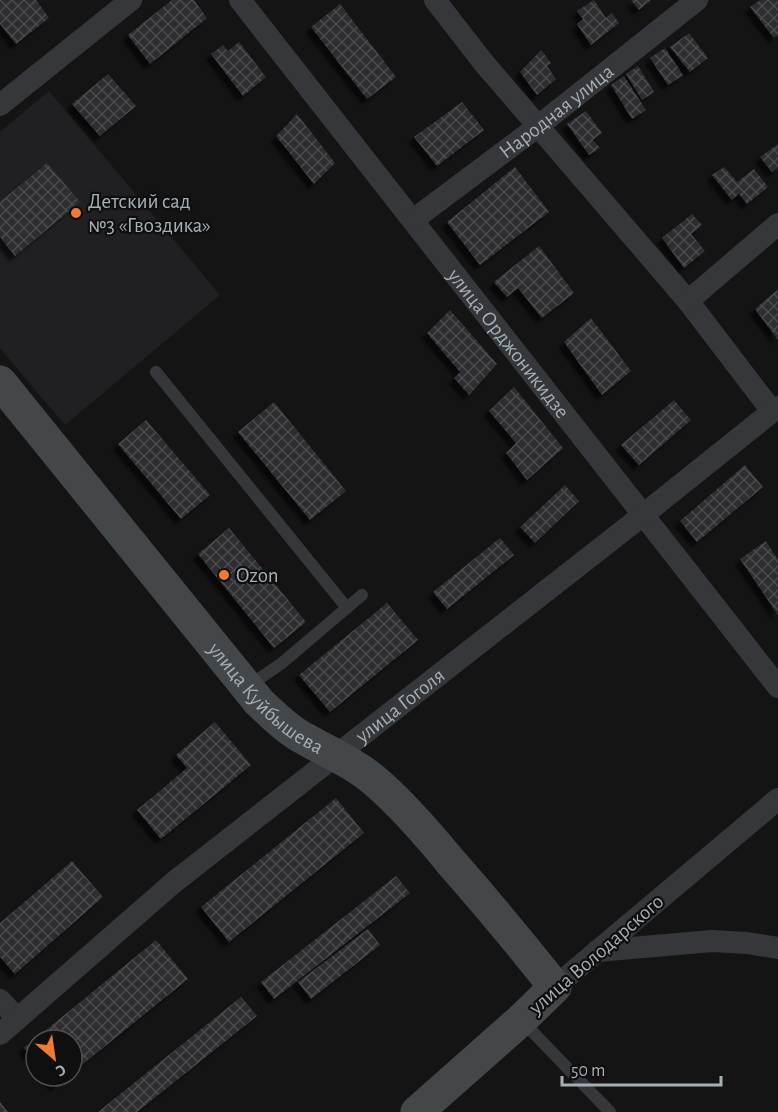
<svg xmlns="http://www.w3.org/2000/svg" width="778" height="1112" font-family="'Alegreya Sans',sans-serif">
<style>
.built{fill:#202022}
.building{fill:url(#building-cross-hatch);filter:url(#shadow)}
.lines{fill:none;stroke-linecap:round;stroke-linejoin:round}
.lane{stroke:#35373a;stroke-width:12}
.street{stroke:#35373a;stroke-width:22}
.secondary{stroke:#43474a;stroke-width:33}
.poi-dot{fill:#f07a31;stroke:#0f0f10;stroke-width:2}
.labels{text-anchor:middle;stroke-width:4.5;stroke-linejoin:round;paint-order:stroke}
.street-label{font-size:21px;fill:#a5afb6;stroke:#0f0f10}
.poi-label{font-size:21px;fill:#a5afb6;stroke:#0f0f10;text-anchor:start}
</style>
<defs>
<pattern id="building-cross-hatch" width="8" height="8" patternUnits="userSpaceOnUse" patternTransform="scale(1.5)"><rect width="8" height="8" fill="#2f2f31"/><path d="M0 0l8 8M0 8l8-8" fill="none" stroke="#4a4b4d"/></pattern>
<filter id="shadow"><feDropShadow dx="-5.5" dy="5.5" stdDeviation="1.5" flood-color="#0009"/></filter>
</defs>
<rect width="100%" height="100%" fill="#141415"/>
<!-- built -->
<polygon class="built" points="49,91 220,295 65,425 0,348 0,132"/>
<!-- building -->
<g class="building">
<polygon points="0,0 36,0 49,18 16,44 0,24"/>
<polygon points="172,0 194,0 207,18 150,64 128,35"/>
<polygon points="594,0 606,18 612,13 619,23 591,45 577,24 583,19 577,11"/>
<polygon points="631,0 651,0 639,10"/>
<polygon points="760,0 778,0 778,35 774,38 750,7"/>
<polygon points="340,4 396,77 367,99 311,27"/>
<polygon points="689,33 708,58 690,72 670,47"/>
<polygon points="239,42 266,77 243,96 211,54 223,45 228,51"/>
<polygon points="665,48 683,75 668,85 650,58"/>
<polygon points="541,50 551,63 547,66 556,79 537,95 520,72"/>
<polygon points="638,66 654,92 642,100 626,74"/>
<polygon points="108,74 136,106 100,136 72,104"/>
<polygon points="624,76 646,110 632,119 611,85"/>
<polygon points="462,102 484,130 437,166 414,137"/>
<polygon points="586,111 602,133 593,140 600,148 589,155 567,124"/>
<polygon points="297,114 335,163 314,184 276,136"/>
<polygon points="778,144 778,168 772,172 760,157"/>
<polygon points="47,163 80,202 15,256 0,237 0,202"/>
<polygon points="515,167 549,212 480,265 447,222"/>
<polygon points="724,167 737,182 754,169 768,187 747,204 739,194 732,200 712,175"/>
<polygon points="692,214 702,225 691,234 705,251 684,268 662,238"/>
<polygon points="539,246 574,293 542,318 518,288 507,297 494,282"/>
<polygon points="777,290 778,292 778,340 755,309"/>
<polygon points="450,310 497,364 469,395 454,378 460,372 427,333"/>
<polygon points="591,318 631,371 602,395 564,342"/>
<polygon points="514,387 563,448 527,480 506,453 516,443 489,411"/>
<polygon points="674,400 691,420 639,465 621,445"/>
<polygon points="274,402 346,491 310,520 238,432"/>
<polygon points="146,420 210,495 181,519 118,444"/>
<polygon points="745,465 763,487 697,542 680,521"/>
<polygon points="565,485 579,501 535,543 520,527"/>
<polygon points="229,528 306,622 274,648 198,554"/>
<polygon points="500,538 514,555 447,609 433,592"/>
<polygon points="766,541 778,560 778,615 740,559"/>
<polygon points="387,603 418,640 330,712 299,675"/>
<polygon points="215,722 251,765 161,839 137,810 187,768 176,755"/>
<polygon points="336,798 364,833 229,942 201,907"/>
<polygon points="72,861 103,897 15,974 0,957 0,923"/>
<polygon points="396,876 410,893 274,999 261,982"/>
<polygon points="368,929 380,945 311,999 298,982"/>
<polygon points="156,940 188,979 72,1073 72,1040 36,1040 36,1062 24,1048"/>
<polygon points="241,997 257,1016 137,1112 98,1112"/>
<polygon points="47,1076 68,1076 56,1086"/>
<polygon points="0,1102 8,1112 0,1112"/>
</g>
<g class="lines">
<!-- lane -->
<g class="lane">
<polyline points="156,372 347,608"/>
<polyline points="247,687 282,663 362,595"/>
<polyline points="522,1021 610,1112"/>
</g>
<!-- street -->
<g class="street">
<path id="s1" d="M240,0L778,687"/>
<polyline points="435,0 483,62 688,301 772,411"/>
<polyline points="0,105 131,0"/>
<path id="s2" d="M413,220L537,127L697,0"/>
<polyline points="688,301 778,224"/>
<polyline points="597,951 712,941 747,943 778,948"/>
<polyline points="555,987 778,799"/>
<polyline points="0,1000 17,1018"/>
<path id="s3" d="M0,1034L173,883L643,515L778,407"/>
</g>
<!-- secondary -->
<path class="secondary" id="s4" d="M0,382L259,702C274,716 288,730 305,739C330,753 354,763 375,781C403,805 427,833 450,861C486,902 521,944 555,987L521,1020L417,1112"/>
</g>
<!-- markers -->
<g class="poi-dot">
<circle cx="76" cy="213" r="6"/>
<circle cx="224" cy="575" r="6"/>
</g>
<g class="labels">
<!-- street labels -->
<g class="street-label">
<text dy="7" stroke="none"><textPath href="#s2" startOffset="180">Народная улица</textPath></text>
<text dy="7" stroke="none"><textPath href="#s1" startOffset="436">улица Орджоникидзе</textPath></text>
<text dy="7" stroke="none"><textPath href="#s4" startOffset="414">улица Куйбышева</textPath></text>
<text dy="7" stroke="none"><textPath href="#s3" startOffset="518">улица Гоголя</textPath></text>
<text transform="translate(596 954) rotate(-41)" y="7">улица Володарского</text>
</g>
<!-- poi labels -->
<g class="poi-label">
<text x="88" y="208">Детский сад<tspan x="88" dy="24">№3 «Гвоздика»</tspan></text>
<text x="236" y="582">Ozon</text>
</g>
</g>
<!-- north arrow -->
<g transform="translate(54 1058) rotate(151)"><circle r="28" fill="#0f0f10" stroke="#4b4f52" stroke-width="1.5"/>
<path d="M0-4.5L10 22L0 15L-10 22Z" fill="#f07a31"/>
<text y="-9" font-size="16" font-weight="bold" text-anchor="middle" fill="#a5afb6">С</text>
</g>
<!-- scale -->
<path d="M562 1076v9h159v-9" fill="none" stroke="#a5afb6" stroke-width="3"/>
<text x="571" y="1076" font-size="18" fill="#a5afb6" stroke="#0f0f10" stroke-width="4.5" paint-order="stroke">50 m</text>
</svg>
